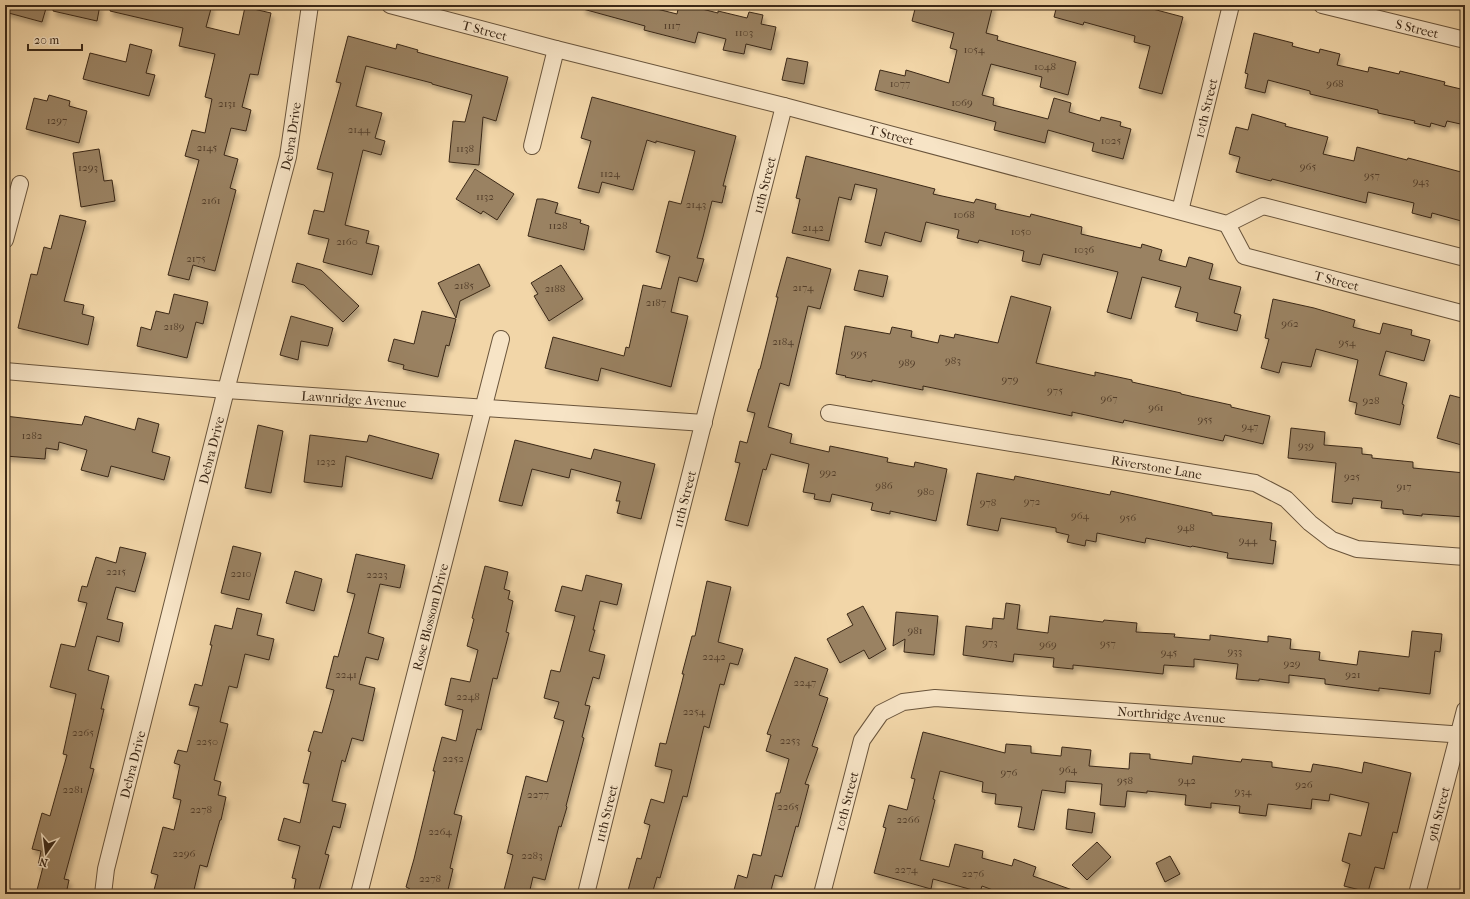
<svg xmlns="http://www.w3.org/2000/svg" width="1470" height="899" font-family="'IM FELL French Canon',serif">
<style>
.building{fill:#9a8262;stroke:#3b2817;filter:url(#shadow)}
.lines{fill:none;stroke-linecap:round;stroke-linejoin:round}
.minor-casing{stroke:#69543b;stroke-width:18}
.minor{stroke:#f7e4c6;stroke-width:16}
.labels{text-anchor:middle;stroke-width:4;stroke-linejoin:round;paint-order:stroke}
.number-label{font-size:11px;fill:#533e2a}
.street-label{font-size:13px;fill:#3b2817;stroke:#f7e4c6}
</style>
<defs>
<filter id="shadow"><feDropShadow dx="2.5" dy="4.5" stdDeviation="2" flood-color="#0004"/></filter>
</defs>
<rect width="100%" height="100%" fill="#f2d6a8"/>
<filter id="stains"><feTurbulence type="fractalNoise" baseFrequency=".005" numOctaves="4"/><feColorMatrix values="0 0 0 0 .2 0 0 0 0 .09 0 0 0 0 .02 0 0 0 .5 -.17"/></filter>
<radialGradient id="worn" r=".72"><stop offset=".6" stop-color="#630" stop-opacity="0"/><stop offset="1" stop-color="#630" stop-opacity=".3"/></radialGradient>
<!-- building -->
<g class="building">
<polygon points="5,5 47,5 42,22 5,12"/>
<polygon points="54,5 100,5 97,21 53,11"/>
<polygon points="111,5 212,5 206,27 239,35 245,7 271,13 258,75 250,74 242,107 251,110 246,131 231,128 224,155 238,159 230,188 236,190 215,271 193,265 189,280 168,275 199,160 185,156 192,130 205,133 212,99 205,97 215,54 179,46 183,28 110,11"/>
<polygon points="584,5 641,5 677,14 679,5 686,5 718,13 718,11 747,18 749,12 763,15 761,24 776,27 771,50 746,44 744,54 723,50 726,39 698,32 695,43 644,30 645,26 583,9"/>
<polygon points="916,5 993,5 986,33 998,36 997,40 1076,62 1068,95 1040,87 1042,77 991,64 982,95 994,98 993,105 1048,119 1054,98 1071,103 1069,112 1100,121 1101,117 1121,122 1120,126 1131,129 1123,159 1092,151 1094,143 1048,130 1045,143 994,130 996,122 875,90 880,70 905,76 906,70 949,83 957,50 950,48 954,33 912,21"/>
<polygon points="1057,5 1150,5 1149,8 1183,17 1162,94 1139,88 1150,46 1134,42 1135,36 1084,22 1083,25 1054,17"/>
<polygon points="1254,33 1293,43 1292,46 1319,53 1320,49 1340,54 1337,65 1368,72 1369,67 1399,74 1400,71 1445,82 1444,85 1465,90 1465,125 1447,121 1445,127 1431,123 1430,127 1414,123 1415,121 1378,113 1378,110 1310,94 1310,91 1268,80 1265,93 1245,88 1248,74 1245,73"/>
<polygon points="348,36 396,49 397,44 418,50 417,52 508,77 496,121 483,117 479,165 449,162 453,121 465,122 472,95 432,84 432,83 366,66 356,106 382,113 375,138 385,141 381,155 363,150 345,225 369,231 366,243 379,246 372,275 323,262 329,239 308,234 314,210 324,212 333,173 317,169 341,83 336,82"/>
<polygon points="130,44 152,50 146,73 155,75 149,96 83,79 90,53 126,62"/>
<polygon points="787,58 808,62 804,84 782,80"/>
<polygon points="49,95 70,101 69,106 87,111 79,143 26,129 34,98 47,101"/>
<polygon points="592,97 736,136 723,186 726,186 722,203 712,201 703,237 697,258 704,259 697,282 679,277 671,312 688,316 671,387 601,368 598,381 545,368 553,337 624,356 626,347 629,348 643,285 661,289 670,256 656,252 669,201 681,204 695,151 656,141 656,143 647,140 633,190 602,182 599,193 578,188 591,141 581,138"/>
<polygon points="1252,114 1286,124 1285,126 1328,137 1323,154 1354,161 1357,147 1407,160 1408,158 1465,173 1465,222 1432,213 1431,218 1412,213 1414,203 1368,192 1366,203 1272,179 1271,181 1236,172 1240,157 1229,154 1236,127 1248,130"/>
<polygon points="99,149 104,181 112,180 115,201 81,207 73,153"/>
<polygon points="806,156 935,189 933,194 974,203 976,199 996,204 995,209 1030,217 1031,214 1082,227 1081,234 1141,248 1142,244 1162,250 1159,260 1186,267 1189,257 1213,264 1209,279 1241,287 1234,313 1241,315 1237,331 1196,321 1198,313 1175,307 1181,287 1142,277 1131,319 1107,312 1118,272 1043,254 1040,265 1022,261 1024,251 979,240 978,243 957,238 959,230 926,222 921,242 885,232 881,246 865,242 877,189 855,184 851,200 839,197 829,241 792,233 800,199 796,198"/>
<polygon points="475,169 514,194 497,220 483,211 481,214 456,199"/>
<polygon points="537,199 543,199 558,203 555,213 581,220 580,223 589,226 584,250 528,236"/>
<polygon points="60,215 86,221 64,301 84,305 82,314 94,317 88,345 18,328 31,274 37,275 44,247 51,249"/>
<polygon points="787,257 831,269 820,309 808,306 789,386 780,383 768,427 792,434 790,443 829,452 830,446 888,458 887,462 914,467 915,462 947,469 936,521 890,511 890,514 871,510 873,503 832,494 830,502 814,499 815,494 803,492 809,464 771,454 766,470 763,469 748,526 725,520 740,463 735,462 740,441 747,443 755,413 747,411 759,369 760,369 778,297 776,297"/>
<polygon points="297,263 321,270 359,306 343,322 304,285 292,282"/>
<polygon points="479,264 490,286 460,301 456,318 438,283"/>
<polygon points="561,265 583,299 549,321 534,296 538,294 531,283"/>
<polygon points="859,270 888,276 883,297 854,290"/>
<polygon points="174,294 208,302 203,324 196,322 187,358 137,346 141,327 151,330 156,311 169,314"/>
<polygon points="1011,296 1051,307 1036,363 1095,376 1095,372 1132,380 1132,382 1181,393 1181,394 1231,405 1231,407 1270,416 1263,444 1225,435 1223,441 1124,420 1123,423 1072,412 1072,416 923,386 923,390 872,380 872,382 845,377 846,376 836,374 845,326 890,334 892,327 912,331 911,337 938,343 940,335 954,338 955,334 998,343"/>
<polygon points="1273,299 1314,308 1355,320 1353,327 1380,334 1383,323 1412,330 1411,335 1430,340 1424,361 1386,351 1379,375 1407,383 1402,404 1404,405 1400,425 1355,414 1357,403 1349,401 1358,360 1316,349 1311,367 1282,362 1279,373 1261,368 1269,339 1265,338"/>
<polygon points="422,311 456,319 449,346 446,345 438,377 403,369 404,365 388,361 394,339 414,344"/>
<polygon points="291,316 333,328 328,346 301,341 298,360 280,355"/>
<polygon points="1450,395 1465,399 1465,446 1437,438"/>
<polygon points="5,416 82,425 85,416 135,430 138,418 159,424 152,452 170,457 164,480 111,466 108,477 81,470 87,450 59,442 58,450 46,448 45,459 5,456"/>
<polygon points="258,425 283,431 271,493 245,488"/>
<polygon points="1291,428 1325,432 1324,445 1362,448 1362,454 1372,455 1372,458 1413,462 1413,468 1465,473 1465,517 1422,514 1422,516 1403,514 1403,510 1381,508 1382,501 1353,498 1352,504 1332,502 1336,463 1288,458"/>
<polygon points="310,435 367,442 369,435 439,454 432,479 346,456 342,487 304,482"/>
<polygon points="515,440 591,459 594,449 655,464 641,519 617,513 620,501 616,501 621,482 571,469 569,478 532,469 522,506 499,501"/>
<polygon points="977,473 1014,480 1015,476 1110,495 1111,491 1212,513 1212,515 1272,523 1270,540 1276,541 1273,564 1227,558 1228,553 1192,546 1191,547 1146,538 1145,543 1097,533 1096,542 1086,540 1085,546 1067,542 1069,535 1056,532 1056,528 1001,518 998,531 967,525"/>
<polygon points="233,546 261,553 249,600 221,593"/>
<polygon points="120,547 146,553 135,592 116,587 107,619 123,623 119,642 97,636 88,670 109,676 101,709 104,709 90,768 94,769 64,879 69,880 66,894 36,894 43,867 38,866 41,851 32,849 42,813 50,816 67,755 63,754 76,694 50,687 61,644 75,647 87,603 78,601 82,586 87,587 96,557 116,563"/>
<polygon points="356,554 405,565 400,588 380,584 368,633 384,638 378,660 366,657 359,684 375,688 363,741 352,738 345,762 342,760 332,801 346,804 340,828 333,826 325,854 329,855 318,894 293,894 296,879 292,878 300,846 278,840 284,818 300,823 309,784 303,783 311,752 308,751 314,731 322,733 334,690 326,688 334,656 338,657 355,594 347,592"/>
<polygon points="485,566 508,572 504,589 510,591 508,599 513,601 506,632 509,633 497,679 493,678 481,730 477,729 454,814 462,816 450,868 453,869 447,894 408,894 410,889 406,887 414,859 435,771 433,771 442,737 456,741 463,710 445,705 451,678 470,682 478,650 467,646 474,619 472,618"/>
<polygon points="295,571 322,579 314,611 286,603"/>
<polygon points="586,575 622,584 617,605 600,601 593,630 595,630 589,651 605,655 599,679 593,677 585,705 590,706 582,737 584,738 566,806 567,807 561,827 559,826 545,880 533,877 529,894 503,894 513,855 507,853 526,776 547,782 564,721 554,718 559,702 544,698 551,670 560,672 575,616 555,611 562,586 582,591"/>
<polygon points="707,581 731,587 718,642 743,649 738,665 730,663 724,685 720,684 709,728 704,726 687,797 683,796 660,878 657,877 652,894 627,894 637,858 641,859 650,825 644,823 651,799 664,803 672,770 655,766 660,743 666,744 684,674 682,674 692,636 695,636"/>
<polygon points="1006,603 1020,605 1017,629 1048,633 1050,616 1103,622 1104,620 1137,623 1136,632 1175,634 1174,637 1210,640 1210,635 1268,642 1268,636 1291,639 1290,649 1320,652 1319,660 1357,665 1359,651 1409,657 1412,631 1442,634 1440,652 1435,651 1430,694 1379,688 1379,691 1325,684 1325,679 1289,675 1289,683 1259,679 1259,681 1236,679 1238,664 1194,659 1194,667 1164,665 1163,674 1073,665 1073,669 1053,667 1054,658 1014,654 1013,662 963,655 966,626 992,629 993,618 1004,619"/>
<polygon points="863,606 886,649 869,659 864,650 840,663 827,639 853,625 847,614"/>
<polygon points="237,608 262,614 257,635 274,639 269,660 245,654 237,688 229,686 220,722 228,724 214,780 221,782 218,795 226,797 221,820 220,820 207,867 200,865 193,894 153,894 158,875 151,873 163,827 174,830 181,800 173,798 180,765 174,763 178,750 187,752 199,707 189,705 195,684 202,686 212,645 210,645 215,625 232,629"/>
<polygon points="896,612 938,616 934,655 904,652 905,639 893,646"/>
<polygon points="795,657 828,669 819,695 828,698 812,746 818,748 805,784 809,785 798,827 796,826 782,877 775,875 770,894 733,894 738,875 747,878 753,854 761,856 776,793 780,793 789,759 766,751 771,735 767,734"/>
<polygon points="923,732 1005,753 1006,744 1031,746 1031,753 1061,756 1062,747 1091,750 1089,766 1129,769 1130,753 1150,754 1150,759 1192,764 1193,756 1241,762 1242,759 1272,762 1272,767 1311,772 1313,764 1339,768 1362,773 1364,762 1411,773 1397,833 1393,832 1384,869 1375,867 1368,892 1344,886 1350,864 1342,861 1349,833 1361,836 1369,803 1330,794 1329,801 1312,799 1311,809 1268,804 1266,816 1239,813 1240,806 1211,803 1211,808 1185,805 1186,795 1147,791 1147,793 1127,791 1125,807 1100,805 1102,784 1066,781 1065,793 1042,790 1034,830 1018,827 1022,807 995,804 996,794 982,792 983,782 940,771 933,799 935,800 920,860 949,867 955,844 983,851 982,858 1012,866 1014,859 1036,867 1033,876 1078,892 1077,894 1004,894 982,886 980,892 933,879 931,889 874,873 886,828 883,827 889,805 907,810 915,779 911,778"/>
<polygon points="1068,809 1095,813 1092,833 1066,829"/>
<polygon points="1097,842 1111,857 1087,880 1072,865"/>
<polygon points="1170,856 1180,874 1165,882 1156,863"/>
</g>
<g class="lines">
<defs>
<g id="minor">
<path id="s1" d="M390,5L556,49L784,106L1227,224L1263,206L1465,258"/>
<path id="s2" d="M1322,5L1465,40"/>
<polyline points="532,146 556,49"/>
<path id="s3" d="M1180,211L1231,5"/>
<path id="s4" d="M1227,224L1244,256L1465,314"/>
<polyline points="5,240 20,184"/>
<path id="s5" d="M5,371L226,390L704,423"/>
<path id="s6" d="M829,413L1255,483L1286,499L1310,523L1332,540L1357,549L1465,557"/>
<path id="s7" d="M103,894L106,869L226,390L288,157L310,5"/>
<path id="s8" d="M359,894L501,339"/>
<path id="s9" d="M586,894L668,562L784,106"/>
<path id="s10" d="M822,894L862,740L881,713L903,702L935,698L1465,735"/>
<path id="s11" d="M1417,894L1465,710"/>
</g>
</defs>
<!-- minor casing -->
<use href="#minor" class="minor-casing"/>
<!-- minor -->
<use href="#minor" class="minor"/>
</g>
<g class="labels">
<!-- number labels -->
<g class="number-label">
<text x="672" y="29">1117</text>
<text x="744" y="36">1103</text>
<text x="974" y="53">1054</text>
<text x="1045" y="70">1048</text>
<text x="900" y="87">1077</text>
<text x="1335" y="87">968</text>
<text x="962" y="106">1069</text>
<text x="227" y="107">2131</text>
<text x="57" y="124">1297</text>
<text x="359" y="133">2144</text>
<text x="1111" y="144">1025</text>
<text x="207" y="151">2145</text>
<text x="465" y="152">1138</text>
<text x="1308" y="170">965</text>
<text x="88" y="171">1293</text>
<text x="610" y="177">1124</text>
<text x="1372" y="179">957</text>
<text x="1421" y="185">943</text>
<text x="485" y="200">1132</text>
<text x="211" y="204">2161</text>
<text x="696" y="208">2143</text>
<text x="964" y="218">1068</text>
<text x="558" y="229">1128</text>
<text x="813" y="231">2142</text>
<text x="1021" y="235">1050</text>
<text x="347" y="245">2160</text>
<text x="1084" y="253">1036</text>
<text x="196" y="262">2175</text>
<text x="464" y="289">2185</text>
<text x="803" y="291">2174</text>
<text x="555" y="292">2188</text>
<text x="656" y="306">2187</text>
<text x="1290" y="327">962</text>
<text x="174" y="330">2189</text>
<text x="783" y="345">2184</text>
<text x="1347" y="346">954</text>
<text x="859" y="357">995</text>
<text x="953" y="364">983</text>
<text x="907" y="366">989</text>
<text x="1010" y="383">979</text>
<text x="1055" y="394">975</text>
<text x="1109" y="402">967</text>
<text x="1371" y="404">928</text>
<text x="1156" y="411">961</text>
<text x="1205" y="423">955</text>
<text x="1250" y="430">947</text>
<text x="32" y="439">1282</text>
<text x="1306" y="449">939</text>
<text x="326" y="465">1232</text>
<text x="828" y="476">992</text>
<text x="1352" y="480">925</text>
<text x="884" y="489">986</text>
<text x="1404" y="490">917</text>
<text x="926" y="495">980</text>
<text x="1032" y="505">972</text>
<text x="988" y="506">978</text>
<text x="1080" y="519">964</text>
<text x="1128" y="521">956</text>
<text x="1186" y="531">948</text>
<text x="1248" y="544">944</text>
<text x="116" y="575">2215</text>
<text x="241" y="577">2210</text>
<text x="377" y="578">2223</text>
<text x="915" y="634">981</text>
<text x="990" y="646">973</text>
<text x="1108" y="647">957</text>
<text x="1048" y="648">969</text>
<text x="1235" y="655">933</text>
<text x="1169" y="656">945</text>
<text x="714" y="660">2242</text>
<text x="1292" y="667">929</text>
<text x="346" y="678">2241</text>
<text x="1353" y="678">921</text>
<text x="805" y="686">2247</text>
<text x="468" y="700">2248</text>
<text x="694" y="715">2254</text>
<text x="83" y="736">2265</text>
<text x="790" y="744">2253</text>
<text x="207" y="745">2250</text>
<text x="453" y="762">2252</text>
<text x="1068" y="773">964</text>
<text x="1009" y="776">976</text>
<text x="1125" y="784">958</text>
<text x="1187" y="784">942</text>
<text x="1304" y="788">926</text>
<text x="73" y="793">2281</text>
<text x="1243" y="795">934</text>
<text x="538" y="798">2277</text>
<text x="788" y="810">2265</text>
<text x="201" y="813">2278</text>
<text x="908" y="823">2266</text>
<text x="440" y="835">2264</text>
<text x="184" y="857">2296</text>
<text x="532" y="859">2283</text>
<text x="906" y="873">2274</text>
<text x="973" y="877">2276</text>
<text x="430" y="882">2278</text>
</g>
<!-- street labels -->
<g class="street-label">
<text dy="5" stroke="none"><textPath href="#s2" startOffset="98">S Street</textPath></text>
<text dy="5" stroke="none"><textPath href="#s1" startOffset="98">T Street</textPath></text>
<text dy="5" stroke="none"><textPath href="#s3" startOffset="106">10th Street</textPath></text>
<text dy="5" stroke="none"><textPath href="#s1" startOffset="518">T Street</textPath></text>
<text dy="5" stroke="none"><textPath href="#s7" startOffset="781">Debra Drive</textPath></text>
<text dy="5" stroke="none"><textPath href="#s9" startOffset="731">11th Street</textPath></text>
<text dy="5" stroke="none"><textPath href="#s4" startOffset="132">T Street</textPath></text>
<text dy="5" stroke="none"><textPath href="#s5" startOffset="350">Lawnridge Avenue</textPath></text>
<text dy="5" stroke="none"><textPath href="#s7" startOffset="457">Debra Drive</textPath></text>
<text dy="5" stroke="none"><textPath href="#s6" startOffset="332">Riverstone Lane</textPath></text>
<text dy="5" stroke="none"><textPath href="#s9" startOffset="407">11th Street</textPath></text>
<text dy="5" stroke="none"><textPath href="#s8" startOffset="286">Rose Blossom Drive</textPath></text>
<text dy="5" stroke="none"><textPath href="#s10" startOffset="486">Northridge Avenue</textPath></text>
<text dy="5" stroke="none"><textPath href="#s7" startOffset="133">Debra Drive</textPath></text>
<text dy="5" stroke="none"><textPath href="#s10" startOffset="96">10th Street</textPath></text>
<text dy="5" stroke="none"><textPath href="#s9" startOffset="83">11th Street</textPath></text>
<text dy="5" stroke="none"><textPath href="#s11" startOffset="83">9th Street</textPath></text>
</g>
</g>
<!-- margin -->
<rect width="1470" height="899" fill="none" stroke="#f2d6a8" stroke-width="20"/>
<rect x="6" y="6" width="1458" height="887" fill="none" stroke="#3b2817" stroke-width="2"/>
<rect x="10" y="10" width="1450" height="879" fill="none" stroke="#3b2817"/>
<!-- north arrow -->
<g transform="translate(46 853) rotate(194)" stroke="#f7e4c6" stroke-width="3" paint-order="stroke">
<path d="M0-3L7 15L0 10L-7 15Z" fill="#3b2817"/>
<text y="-6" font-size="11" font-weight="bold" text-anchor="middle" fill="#3b2817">N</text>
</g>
<!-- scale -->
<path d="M28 44v6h54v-6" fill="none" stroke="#3b2817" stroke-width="2"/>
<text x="34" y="44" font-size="12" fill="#3b2817" stroke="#f7e4c6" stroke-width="3" paint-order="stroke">20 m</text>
<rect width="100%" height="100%" filter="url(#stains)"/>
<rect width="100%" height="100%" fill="url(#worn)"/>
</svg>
